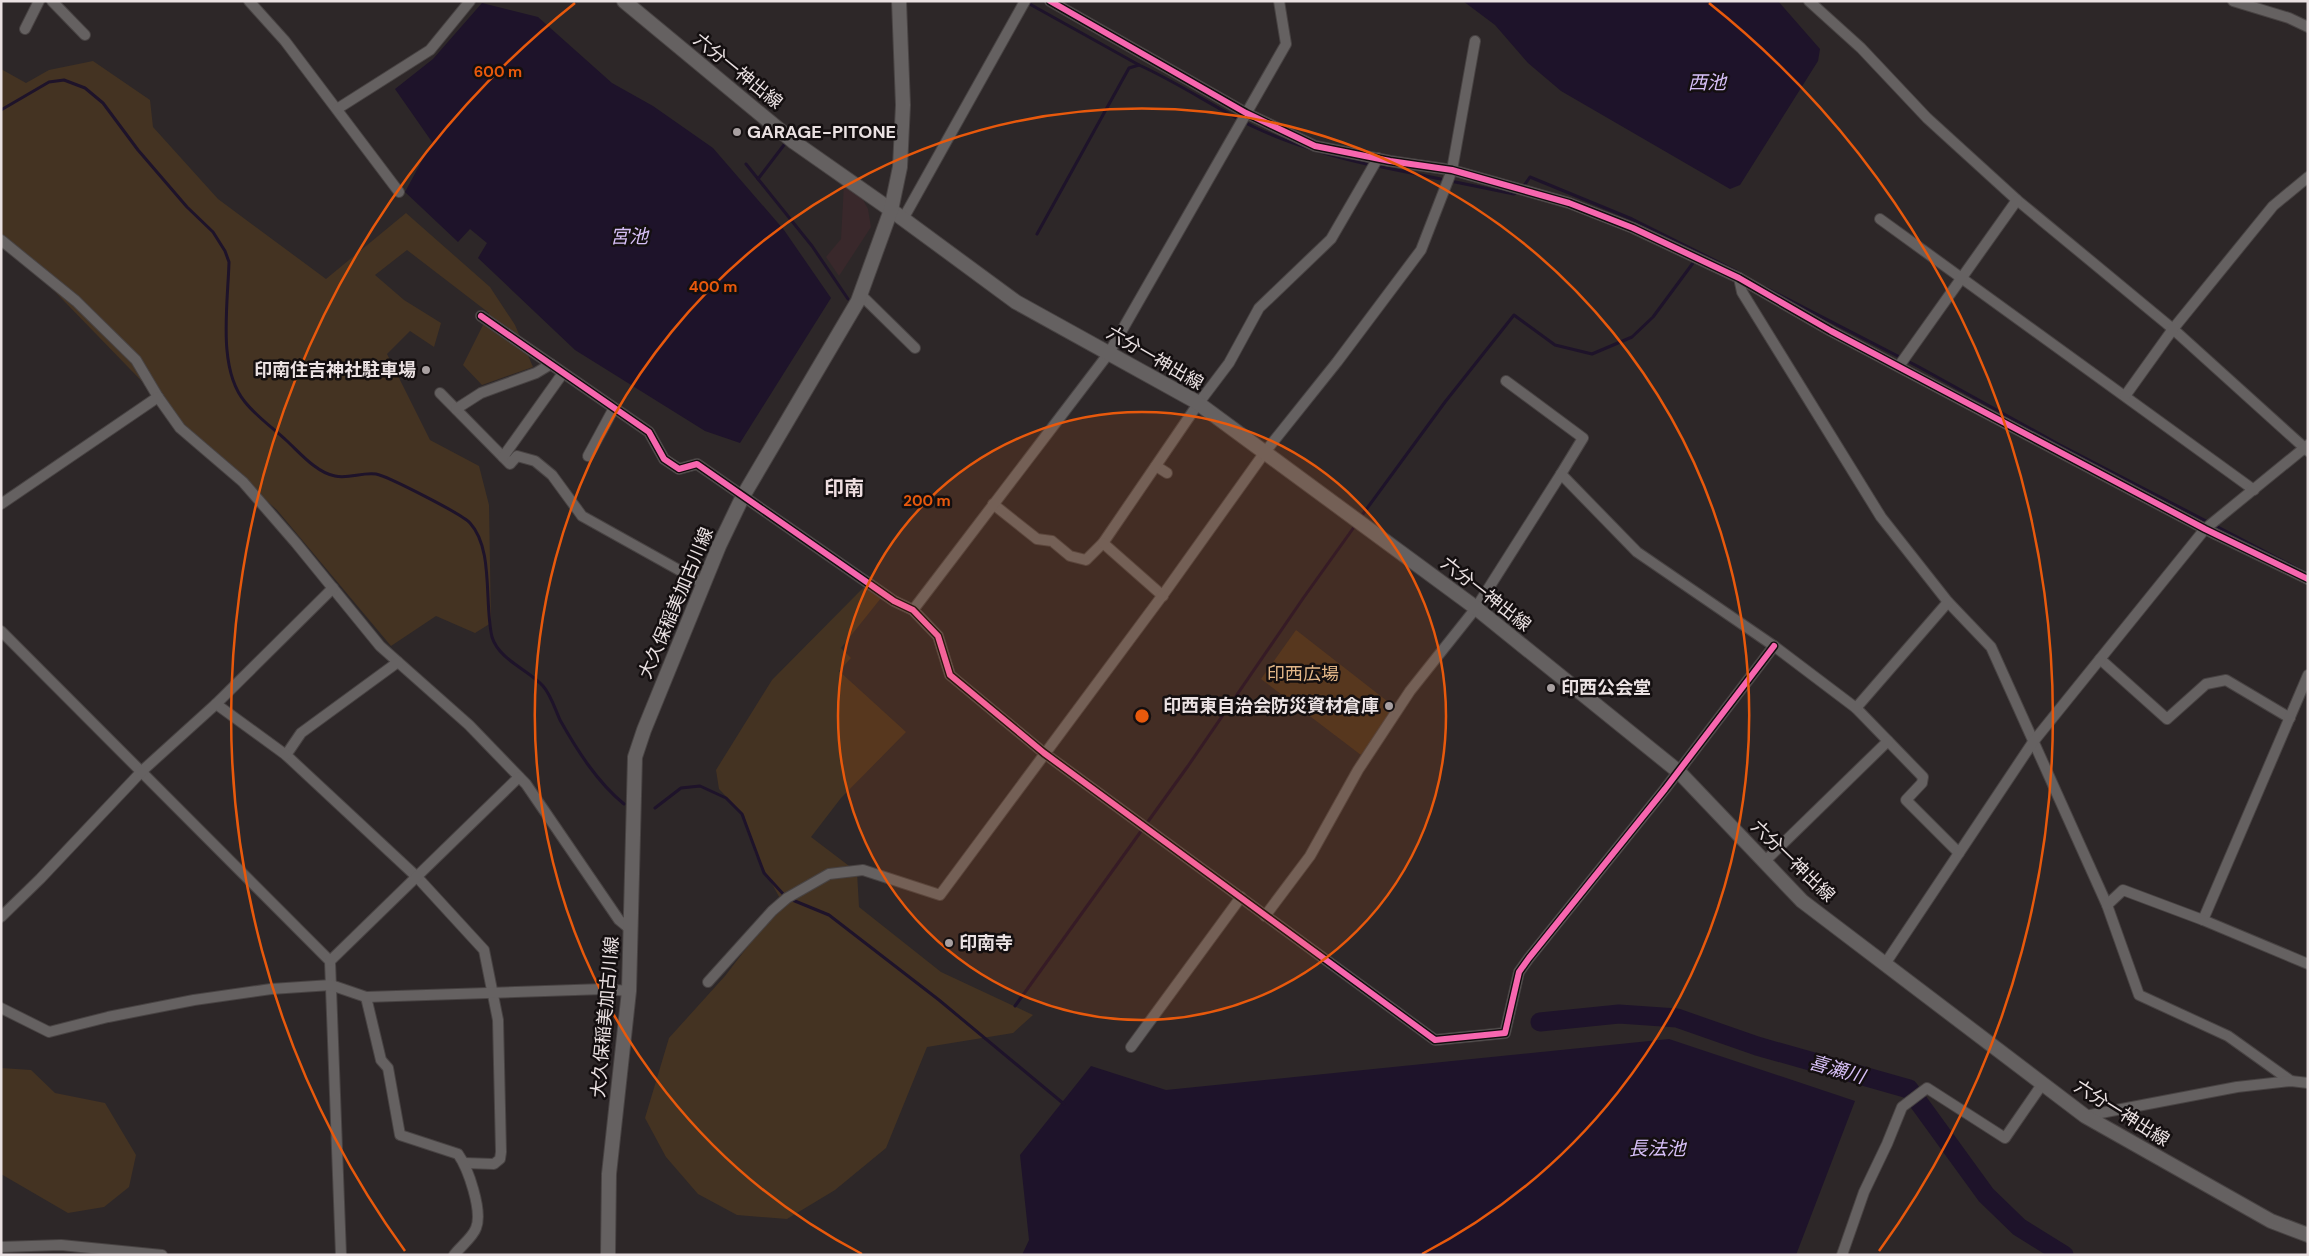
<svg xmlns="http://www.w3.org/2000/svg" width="2309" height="1256" font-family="'DM Sans','Noto Sans JP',sans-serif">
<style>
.built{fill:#39282b}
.green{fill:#432}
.water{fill:#1e132a}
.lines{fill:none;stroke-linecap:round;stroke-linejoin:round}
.stream{stroke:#1e132a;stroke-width:3}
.river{stroke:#1e132a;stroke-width:19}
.minor-casing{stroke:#484343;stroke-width:12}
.secondary-casing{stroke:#484343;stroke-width:16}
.minor{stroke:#656161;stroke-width:10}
.secondary{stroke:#656161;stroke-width:14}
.cycleway-casing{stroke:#140f10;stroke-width:9}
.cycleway{stroke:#f766af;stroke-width:6}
.ring{fill:none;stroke:#e8590c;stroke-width:2.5}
.poi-dot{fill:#a8a0a1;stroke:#140f10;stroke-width:2}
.labels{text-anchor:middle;stroke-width:5;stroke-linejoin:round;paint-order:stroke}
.street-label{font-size:18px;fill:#eae1e2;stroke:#140f10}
.poi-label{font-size:18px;font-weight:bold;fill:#eae1e2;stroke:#140f10;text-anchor:start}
.park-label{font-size:18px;fill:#e2b687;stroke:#140f10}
.water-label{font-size:19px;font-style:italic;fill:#d6bff6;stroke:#140f10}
.quarter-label{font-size:20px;font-weight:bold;fill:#eddddf;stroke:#140f10}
.centre{fill:#e8590c;stroke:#140f10;stroke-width:2.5}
.ring-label{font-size:15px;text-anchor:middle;font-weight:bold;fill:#e8590c;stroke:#140f10;stroke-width:5;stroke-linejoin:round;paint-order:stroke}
</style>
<rect width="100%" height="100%" fill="#2d2728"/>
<!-- built -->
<polygon class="built" points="844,183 862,198 868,209 871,227 839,276 826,257 841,239"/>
<!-- green -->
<g class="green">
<polygon points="93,61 150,100 153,127 218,199 326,279 406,213 490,287 515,325 533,367 482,385 463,365 489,313 407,250 375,275 404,300 441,323 434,347 410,331 387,354 430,440 479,466 489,505 491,623 475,633 436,616 391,646 277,510 193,434 1,236 1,69 26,83 49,70"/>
<polygon points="864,587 881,598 841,648 851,658 839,671 906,732 841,798 811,837 857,872 859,907 941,972 1033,1015 1013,1033 927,1047 886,1148 835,1190 787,1219 737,1215 698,1194 666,1157 645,1118 669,1038 725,976 782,902 755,853 744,815 719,789 716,770 772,680"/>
<polygon points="1296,630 1396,708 1361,755 1261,679"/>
<polygon points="1,1068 31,1070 55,1093 105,1103 136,1155 129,1187 104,1207 68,1213 1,1174"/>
</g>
<!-- water -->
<g class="water">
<polygon points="1463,1 1778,1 1820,49 1818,61 1740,185 1730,189 1561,91 1528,63 1495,25"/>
<polygon points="482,3 538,17 612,83 653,106 713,148 784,230 831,298 740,443 705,431 575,350 478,258 487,243 470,229 458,242 405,192 432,142 395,89 433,59"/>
<polygon points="1669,1039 1855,1101 1796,1255 1022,1255 1029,1240 1020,1155 1091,1066 1166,1090"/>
</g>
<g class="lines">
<!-- stream -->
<g class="stream">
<polyline points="1026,2 1139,65"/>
<path d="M1,110L49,82L64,80L85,88L103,103L138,150L187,207L213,232L225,251L229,262C228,303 217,369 245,402C257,417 273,428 287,441C300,453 317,473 335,476C349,479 362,472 376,474C387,476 462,514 470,523C494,549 484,604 492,637C499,660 529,670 543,686C551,695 555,709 560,720C577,750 597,782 624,804"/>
<polyline points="746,164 812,246 848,299"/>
<polyline points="1377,166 1514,194 1521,190 1530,177 1632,219 1736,271"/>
<polyline points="758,179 787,141"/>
<path d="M1037,234L1129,68L1139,65C1179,83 1215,108 1254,127C1292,145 1330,156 1371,165"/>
<polyline points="1766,288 1919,367 2060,445 2208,522"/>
<polyline points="1360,518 1445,402 1514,315 1555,345 1592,354 1632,337 1653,317 1696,259"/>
<polyline points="2214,525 2306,573"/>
<polyline points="655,808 681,788 700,786 726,798 742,814 764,873 785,896"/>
<polyline points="790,899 829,915 939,1000 1064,1104"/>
<polyline points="1015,1006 1188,766 1304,597 1357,523"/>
</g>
<!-- river -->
<polyline class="river" points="1540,1022 1619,1014 1677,1018 1757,1046 1909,1089 1986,1195 2019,1227 2064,1255"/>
<defs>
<g id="minor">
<polyline points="52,1 85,35"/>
<polyline points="249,1 285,41 399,192"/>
<polyline points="1050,1 1246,113 1315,146 1390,161 1452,170 1569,203 1633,228 1739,278 1831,331 2205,529 2308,579"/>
<polyline points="1809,1 1861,48 1927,118 2017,200 2173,329 2308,451"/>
<polyline points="2233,1 2289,18 2308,27"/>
<polyline points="25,29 39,1"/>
<polyline points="337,109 430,50 470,1"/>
<polyline points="903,219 1025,1"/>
<polyline points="1880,219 2254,490"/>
<polyline points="1,240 76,301 136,360 158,397 180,428 243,482 296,543 380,646 469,725 526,784 619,920 631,930"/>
<polyline points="1739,278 1742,292 1881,517 1948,602 1991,647 2107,905 2139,995 2228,1036 2291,1081"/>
<polyline points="860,294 915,348"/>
<polyline points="481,316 649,432 664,459 679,469 697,464 894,601 913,610 938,636 950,675 1044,753 1435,1040 1505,1033 1519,972 1529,958 1665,789 1774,646"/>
<polyline points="1899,366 2017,200"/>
<polyline points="1506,381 1583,438 1561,474"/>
<polyline points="440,393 510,464 517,456 535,461 552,475 582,516 704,584"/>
<polyline points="2125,396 2173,329 2273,206 2308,177"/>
<polyline points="456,409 481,393 536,373 551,364"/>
<polyline points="588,456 614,408"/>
<polyline points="503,457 563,373"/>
<polyline points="1156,466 1167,473"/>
<polyline points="1,504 158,397"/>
<polyline points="993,504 1037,539 1052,541 1070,556 1086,560 1103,543 1198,404 1229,363 1259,308 1331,239 1378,158"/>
<polyline points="1103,543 1163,596"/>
<polyline points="913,610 1109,353 1286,44 1279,1"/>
<polyline points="1,631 330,961 341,1255"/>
<polyline points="2100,659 2167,719 2206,684 2226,680 2290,718"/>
<polyline points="398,662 301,733 286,755 417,877 484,950 498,1020 501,1152 500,1159 494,1164 464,1163"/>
<polyline points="2308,675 2203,920 2308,964"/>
<polyline points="216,704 286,755"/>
<polyline points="1856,708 1923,777 1922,783 1906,800 1959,853"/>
<polyline points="1764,862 1888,741"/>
<polyline points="2107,905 2123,890 2203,920"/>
<polyline points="1265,916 1310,856 1358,770 1410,691 1476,608 1561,474 1637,552 1774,646 1856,708 1948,602"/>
<polyline points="1,917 40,879 142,771 216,704 333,588"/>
<polyline points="330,961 519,777"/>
<polyline points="1885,964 2033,742 2205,529 2308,445"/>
<polyline points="708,982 772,911 787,898 829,874 863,870 940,895 1165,592 1265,452 1337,362 1421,250 1452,170 1475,41"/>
<path d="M366,997L381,1060L388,1068L400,1135L458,1154C468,1168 483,1211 476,1228C473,1237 460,1247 454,1255"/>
<polyline points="1,1008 49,1032 108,1017 194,1000 271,989 331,985 366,997 604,989 629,991"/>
<polyline points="1131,1047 1241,897"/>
<polyline points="2085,1116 2237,1087 2291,1081 2308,1083"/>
<polyline points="1,1247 61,1245 162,1255"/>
<polyline points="1842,1255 1864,1192 1887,1144 1902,1107 1927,1088 2005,1138 2043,1083"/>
</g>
<g id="secondary">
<polyline points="624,1 794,142 891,210 1016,302 1195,401 1476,608 1679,772 1802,901 2085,1116 2271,1221 2308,1235"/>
<polyline points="608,1255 609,1174 629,991 635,757 644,730 719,546 743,496 858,301 891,210 900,167 903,105 899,1"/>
</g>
</defs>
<!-- minor casing -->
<use href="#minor" class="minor-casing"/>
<!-- secondary casing -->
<use href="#secondary" class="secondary-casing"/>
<!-- minor -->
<use href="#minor" class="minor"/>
<!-- secondary -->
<use href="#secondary" class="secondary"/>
<defs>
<g id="cycleway">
<polyline points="1050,1 1246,113 1315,146 1390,161 1452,170 1569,203 1633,228 1739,278 1831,331 2205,529 2308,579"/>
<polyline points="481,316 649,432 664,459 679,469 697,464 894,601 913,610 938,636 950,675 1044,753 1435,1040 1505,1033 1519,972 1529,958 1665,789 1774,646"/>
</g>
</defs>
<!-- cycleway casing -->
<use href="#cycleway" class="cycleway-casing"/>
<!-- cycleway -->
<use href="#cycleway" class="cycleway"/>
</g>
<!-- distance rings -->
<circle cx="1142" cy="716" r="304" fill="#e8590c" fill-opacity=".12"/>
<g class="ring">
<circle cx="1142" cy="716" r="304"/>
<path d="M862 1254A607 607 0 1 1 1422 1254"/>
<path d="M405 1251A911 911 0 0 1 575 3M1709 3A911 911 0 0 1 1879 1251"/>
</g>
<!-- markers -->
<g class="poi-dot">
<circle cx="737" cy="132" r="5"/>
<circle cx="426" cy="370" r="5"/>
<circle cx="1551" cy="688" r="5"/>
<circle cx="1389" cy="706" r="5"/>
<circle cx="949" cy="943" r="5"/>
</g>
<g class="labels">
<!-- street labels -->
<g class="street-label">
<text transform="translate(738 71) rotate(39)" y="6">六分一神出線</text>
<text transform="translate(1155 358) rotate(30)" y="6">六分一神出線</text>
<text transform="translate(1486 594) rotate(38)" y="6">六分一神出線</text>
<text transform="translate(676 603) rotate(-67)" y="6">大久保稲美加古川線</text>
<text transform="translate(1793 861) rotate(44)" y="6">六分一神出線</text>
<text transform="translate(605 1017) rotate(-85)" y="6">大久保稲美加古川線</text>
<text transform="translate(2122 1113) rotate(32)" y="6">六分一神出線</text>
</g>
<!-- poi labels -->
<g class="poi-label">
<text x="747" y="138">GARAGE-PITONE</text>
<text x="416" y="376" text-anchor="end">印南住吉神社駐車場</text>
<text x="1561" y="694">印西公会堂</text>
<text x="1379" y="712" text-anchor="end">印西東自治会防災資材倉庫</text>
<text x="959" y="949">印南寺</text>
</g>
<!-- park labels -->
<g class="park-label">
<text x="1303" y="680">印西広場</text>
</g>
<!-- water labels -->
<g class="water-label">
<text x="1707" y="89">西池</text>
<text x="629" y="243">宮池</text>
<text transform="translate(1837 1069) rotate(16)" y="7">喜瀬川</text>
<text x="1657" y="1155">長法池</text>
</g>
<!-- quarter labels -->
<g class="quarter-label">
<text x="844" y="495">印南</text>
</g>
</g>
<circle cx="1142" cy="716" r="8" class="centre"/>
<g class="ring-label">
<text x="498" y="77">600 m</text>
<text x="713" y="292">400 m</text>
<text x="927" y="506">200 m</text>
</g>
<!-- border -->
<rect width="2309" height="1256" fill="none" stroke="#eae1e2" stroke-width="5"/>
</svg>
